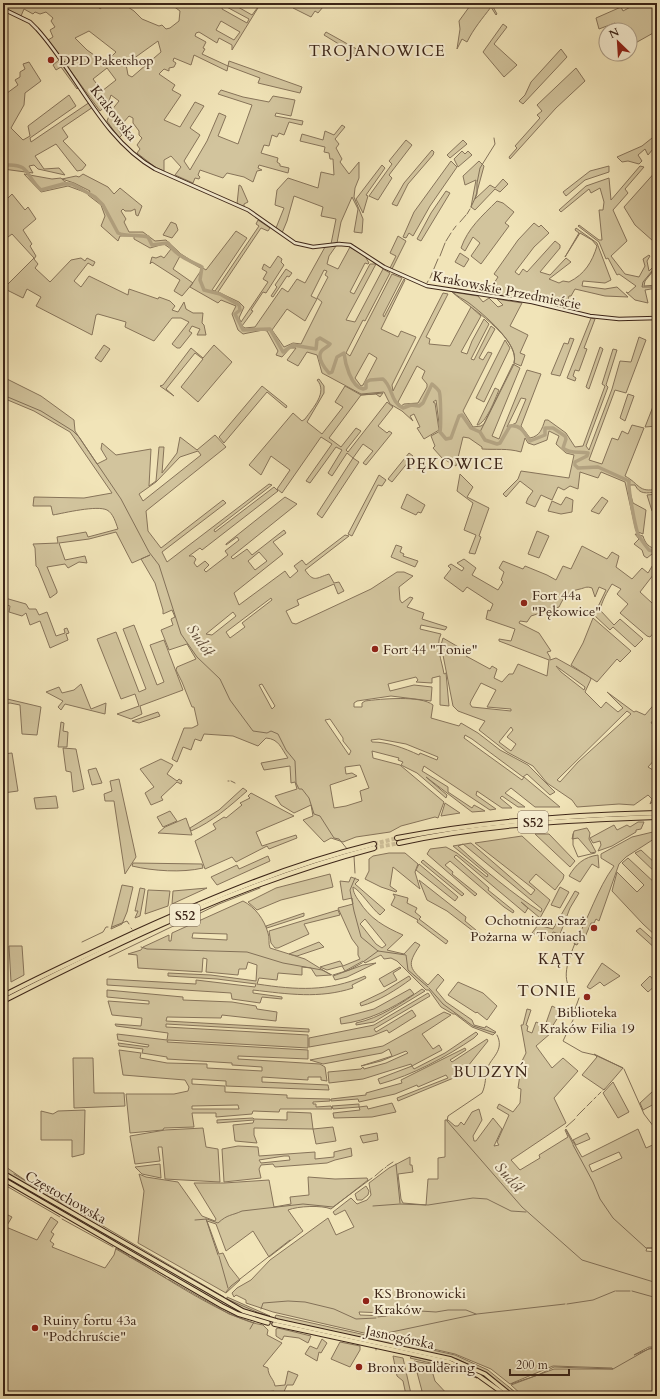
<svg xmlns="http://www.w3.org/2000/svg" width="660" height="1399" font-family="Cardo,serif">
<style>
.green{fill:#d2c49d;stroke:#87745a;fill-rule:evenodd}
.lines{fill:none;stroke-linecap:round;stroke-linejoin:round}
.stream{stroke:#837158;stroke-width:1}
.river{stroke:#b3a382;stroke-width:3.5}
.highway-tunnel{stroke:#cdbe98;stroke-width:4;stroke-dasharray:4 2;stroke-linecap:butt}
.secondary-casing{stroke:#3c2518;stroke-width:4.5}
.primary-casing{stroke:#3c2518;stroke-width:5.5}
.highway-casing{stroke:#3c2518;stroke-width:6}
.secondary{stroke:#f6edd1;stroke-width:2.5}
.primary{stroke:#f1e4b8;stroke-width:3.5}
.highway{stroke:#f1e4b8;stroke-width:4}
.poi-dot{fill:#8f2418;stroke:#f6edd1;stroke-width:1.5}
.labels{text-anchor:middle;stroke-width:4;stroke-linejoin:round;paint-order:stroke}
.shield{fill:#f6edd1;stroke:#746150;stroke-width:1}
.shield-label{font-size:13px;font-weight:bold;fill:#3c2518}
.poi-label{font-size:14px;fill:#3c2518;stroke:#f6edd1;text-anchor:start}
.street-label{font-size:14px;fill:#3c2518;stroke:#f6edd1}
.water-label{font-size:15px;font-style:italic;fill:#604b38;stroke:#f6edd1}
.neighbourhood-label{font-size:15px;letter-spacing:1px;fill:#3c2518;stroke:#f6edd1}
.quarter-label{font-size:16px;letter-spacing:1px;fill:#3c2518;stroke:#f6edd1}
</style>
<rect width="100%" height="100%" fill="#f1e4b8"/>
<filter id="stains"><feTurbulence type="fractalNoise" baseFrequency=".005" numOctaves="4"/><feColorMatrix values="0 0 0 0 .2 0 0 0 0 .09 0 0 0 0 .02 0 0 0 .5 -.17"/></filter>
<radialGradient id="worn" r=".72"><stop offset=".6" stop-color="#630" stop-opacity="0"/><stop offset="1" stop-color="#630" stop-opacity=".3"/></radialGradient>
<!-- green -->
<g class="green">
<path d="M3,3H96L100,9L107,3H122L134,11L142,19L159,26L162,25L166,29L170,28L179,21L180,11L169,3H231L252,15L261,3L232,50V45L219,38L217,43L199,32L196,33L195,36L206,42L203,48L205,49L202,54L228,66L229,61L302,87L300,93L258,83L260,78L228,66L227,71L194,55L191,65L174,58L173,61L176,63L174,67L169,68V71L164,69L159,74L175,85L172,90L181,95L164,120L180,127L195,102L204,106L190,128L200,135L184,161L190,170L207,141L219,113L226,116L218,136L238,144L252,105L218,94L221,90L243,97L269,102L273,96L295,100L291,116L276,113L275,116L303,121L302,125L289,122L284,135L279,133L277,137L272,135L269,146L264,145L261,153L278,158L277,162L280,164V166L289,168L288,173L259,165L258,168L262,170L257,171L253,182L244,177L227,173L223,178L200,170L198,175L200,177L199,179L195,178L193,183L175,175L181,167L171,156L164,160V171L155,167L137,153L140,149L137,145L142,138L139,135V131L133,123V118L129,116L118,129L122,135L119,138L107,121L111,111L119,101L111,95L108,104L100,111L48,40L53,37L50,30L55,27L51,21L53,18L46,12L40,14L35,12L33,14L24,9L21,16L3,7ZM223,5L249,19L247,23L222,9ZM221,21L240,32L234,40L216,30ZM89,31L116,52L109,59L108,65L87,50L75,38ZM158,41L161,52L132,77L128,75L126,64ZM107,68L116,80L102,91L93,79Z"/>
<polygon points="296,3 317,3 323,7 318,13 315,11 311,17 293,8"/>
<path d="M472,3H491L497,14L496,15L491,7C482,19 474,28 467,42L462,39L457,49L460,29L459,21Z"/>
<polygon points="638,3 657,3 657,34 655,32 630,46 630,30 617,30 619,29 615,23 599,29 596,18 621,7 623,11"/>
<polygon points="503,24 507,27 494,44 517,65 504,77 483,52"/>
<polygon points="326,32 362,52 360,57 324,35"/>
<polygon points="561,49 567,57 523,104 519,101 525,95 531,82"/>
<polygon points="59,60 79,87 77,89 61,67 56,70 53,65"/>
<polygon points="29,62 41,81 25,93 24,105 11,128 23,140 30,136 28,126 69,95 76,106 30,138 31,142 90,102 93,107 62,128 68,137 63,141 86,165 82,170 77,171 56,144 35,156 44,169 59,168 65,175 38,169 34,165 29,166 33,173 3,169 3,96 18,85 15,80 20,77 20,72 25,69 23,64"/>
<polygon points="576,68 585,81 556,108 510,159 509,157 517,148 515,146 540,118 537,115 542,111 537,105"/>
<polygon points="342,125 345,127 335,139 339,144 336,148 342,159 340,162 349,174 359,162 359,178 355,188 354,197 363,219 362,233 354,232 358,209 352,197 341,222 337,243 331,244 336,219 321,216 323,207 294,196 287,221 282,233 276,228 284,208 275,205 277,190 288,178 318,188 321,172 334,175 333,159 330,159 329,153 324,152 325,147 300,141 302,134 323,140 325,131 334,135"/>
<polygon points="657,134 657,152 653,149 648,155 645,149 638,155 642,161 639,164 628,161 622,162 617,157 642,146"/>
<polygon points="406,140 412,145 389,175 392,178 378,200 369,196 392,164 389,161"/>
<polygon points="463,140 467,144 450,158 447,155"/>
<polygon points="432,150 434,152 433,155 408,184 397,206 392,204 404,183"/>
<polygon points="462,151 465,154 468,151 472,155 458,167 454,159"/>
<polygon points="451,161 457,167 430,206 413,236 409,233 406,238 403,237 414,212"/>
<polygon points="479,161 484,166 475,199 490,185 495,188 503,179 508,184 500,192 495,189 475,210 471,207 476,180 465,185 463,176"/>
<polygon points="382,165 385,168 366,195 368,196 363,213 356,199"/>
<polygon points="609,166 609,172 585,180 566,196 563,192 590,171"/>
<polygon points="640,166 644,167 625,189 628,193 613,210 627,241 611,256 625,274 639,277 645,266 643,259 649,255 650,256 647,261 649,271 657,263 657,266 645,281 644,286 657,285 657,288 645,290 648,303 635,300 626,292 628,293 636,286 619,274 617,275 608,258 606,259 599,242 578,226 579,225 599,240 602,240 599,210 603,210 604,202 600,188 591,193 589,189 561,212 559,210 586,186 609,178 611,200"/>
<polygon points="657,170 657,205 654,203 653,204 657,207 657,236 653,241 635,225 624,207"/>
<path d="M24,174L52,179L61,178C66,186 81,184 87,193L68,186L41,192Z"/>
<path d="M83,174L108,187L114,194L120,188L142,206L138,216L136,215L135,209L131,211H125L123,209L121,211L126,219L124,222L129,232H143L155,241L166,240L181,254L206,270L236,231L247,238L212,290L215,291L259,226L256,224L258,220L270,228L268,231L261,228L218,292L239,302L244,307L239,318L241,322L268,282L263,279L267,272L262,269L264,264L270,268L278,256L282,259L281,262L284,265L266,293L263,292L251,310L253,311L242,326L245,328L255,327L282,288L288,292L297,279L305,283L325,247L336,246L329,256L327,264L338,269L350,247L365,256L369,263L368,264L365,263L350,292L354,294L370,264H376L346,320L355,322L383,269L390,273L365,321L363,320L346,353L350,356L392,274L402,278L383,315L384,317L404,279L405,280L381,329L398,337L401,331L416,337L392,385L393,391L443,293L448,294L426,337L430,339L429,344L450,346L471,307L481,316L461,352L467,354L472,341L484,319L489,324L471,359L474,360L491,326L495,329L479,358L483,360L488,352L492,353L463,411L473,427L481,426L484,424L513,364L520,368L492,436L499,439L527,370L541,374L521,426L530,438C540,436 542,429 545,420H548L566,433L575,447L583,446L605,386L602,384L613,349L617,350L606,385L608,387L586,446L589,450L612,389L620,361L631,362L639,337L646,340L626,393L615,390L589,460L602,464L612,438L618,440L622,431L628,434L632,425L644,428L625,476C640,484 638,493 657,489V492C646,493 640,495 635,485H630L629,489L633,503L646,510L643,534L636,531L625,482L601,472L598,478L580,472L578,489L570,486L564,490L558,487L552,500L541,495L535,507L526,503L528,498L533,491L520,481L506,497L503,494L518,479L521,471L569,478L574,455L566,453L556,444L559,436L549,431L547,440L534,445L528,443L525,438L521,452C507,448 496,450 482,449V447L469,438L463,437L456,466L442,458L433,448L435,446L431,436L440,431L436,400L433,402L435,403L439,430L424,439L417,428L420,427L414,414L410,416L413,421L402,411L390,404L384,392L361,394L322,373L317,355L307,352L298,366L287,360L296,348H290L282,357L276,355L278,351L267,331L263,330L243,334L238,330L232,314L236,306L221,300L218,303L190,287L202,269L180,256L173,269L193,283L182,296L174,291L180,280L152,262L150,264L152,257L156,258L161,256L164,258L171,249L164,244L150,248L134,239V236H120L118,241L101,226L105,216L101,205L88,195L90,191L74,183L62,179L76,176L79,177ZM324,270L327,271L325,275L328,277L317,298L322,302L301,344L293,343L284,347L272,330L287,309L305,321L317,299L311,296ZM369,353L377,358L363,385L361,386L355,378ZM417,366L425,371L422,378L427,384V387L418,403L404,404L401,406L398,402ZM521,398L526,399L516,423L507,427Z"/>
<polygon points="239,185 241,186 248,202 244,204 244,207 237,204"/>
<polygon points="446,191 450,193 421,241 417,239 431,213"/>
<polygon points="12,194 25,210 28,207 36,219 23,230 32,244 30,246 36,256 34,259 38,264 35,268 50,282 71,260 81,258 85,261 87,258 95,262 93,266 88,263 74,281 81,287 89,276 128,295 129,289 158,299 159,297 170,301 175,306 172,310 178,312 184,302 186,309 193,313 203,313 202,323 204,325 206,335 197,335 200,329 192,326 189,331 192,333 180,348 177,348 172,344 189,322 181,318 172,318 154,341 125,327 126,322 98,314 96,315 92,335 36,306 41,297 27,289 23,298 3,288 3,284 6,286 34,258 12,234 8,237 3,230 3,195 7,199"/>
<path d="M497,201L503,203L514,212L505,223L509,226L481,264L471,256L480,243L473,237L465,251L461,248C468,228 482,216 497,201Z"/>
<polygon points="171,222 176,224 178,230 172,238 163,235"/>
<path d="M534,223L539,227L541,225L549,233L534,247L515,272L519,275L523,269L527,272L555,241L560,245V248L540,272L550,275L566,258L571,262L549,279L559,283L563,281L569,282C585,274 592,262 597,246L592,240L580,233L565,257L579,233L575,230L576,228L597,243L611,280L605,283L583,281L582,286L605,289L617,287L628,297L605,296L575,289L571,296H569L566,310L487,294L498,277L494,274L518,240Z"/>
<polygon points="398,236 406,241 392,269 390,268 396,256 390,253"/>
<polygon points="460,253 469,259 464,267 455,262"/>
<polygon points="286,269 292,273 289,277 287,276 273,297 271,296 277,287 275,285"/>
<path d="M452,292L478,296L483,302L489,298L498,307L503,305L497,299L522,303L510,326L528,335L520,353L525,355L521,366L514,363C521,338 467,306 452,292Z"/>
<polygon points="591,318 595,319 584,348 587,349 579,371 575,370 573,376 576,378 575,381 567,378"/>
<polygon points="570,338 574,339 560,376 551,374 564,343 568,344"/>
<polygon points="505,340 510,348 484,402 476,398"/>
<polygon points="104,345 110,349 101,362 95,358"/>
<polygon points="214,345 232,362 198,402 181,387 203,359 195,353 166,389 174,396 160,386 163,385 191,348 203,358"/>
<polygon points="600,347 603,349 589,389 586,387"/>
<path d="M3,377L41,396L74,420L75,431L97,464L107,459L101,449L102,443L116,455L151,449L149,486L156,481L159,447H164L162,473L177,453L180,437L197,450L215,435L226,447L146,511L148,531L161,548L223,500L226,503L162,552L167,562L269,484L272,485L214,530L215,532L274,487L278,491L202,550L200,548L189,556H193L196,559L194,563L197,567L205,561L209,565L204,570L206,572L228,555L225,551L239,540L237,537L226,545V544L285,497L297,504L231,557L233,559L247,549L252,555L284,530L286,533L273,542L283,554L234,593L239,605L285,571L290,578L298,571L294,566L302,560L306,565L345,535L349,536L305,570C314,583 316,578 329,574L334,583L339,582L344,591L338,594L334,584L297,600L299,605L286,611L292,623L296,624L371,589L397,572H404L413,576L399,587L400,600L402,603L410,597L413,598L407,607L424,613L422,619L447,627L445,630L421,625L420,629L441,634C435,646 442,661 444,674L446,673L449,706L440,705V676L432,678V683L416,682L418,680L416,677L388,684L390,691L414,685L432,687L431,701L391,696L357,701L354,703V707H362V703L365,701C380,699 421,695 433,705L431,718L459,726L461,723L478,733L500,750L528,765L555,792L550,795L527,774L523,777L472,739L465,735L464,738L522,780L524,777L560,807H535L511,788L505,793L525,807H518L502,796L500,798L512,808H502L477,791L476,795L496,809L490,810L424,766L422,771L448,787V792L472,808L474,805L485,811L472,812L426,777L447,795L446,798L417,773L401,765L403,762L398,760L399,758L372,751L373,758L400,765L444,802L438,818L435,817L401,826L390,832L356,837L343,842L331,838L324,842L303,820L313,816L311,805L294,813L281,805L275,796L297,789L295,782L291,783L290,766L264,770L261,763L288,758C281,748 279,739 266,738L258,746L233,736L204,734L201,741L195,739L191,750L183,747L177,762L172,759L184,728H192L198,725L194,707H192L182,682L176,670L177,667L196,659L187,644L169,650L161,630L173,625L171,619L175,617L172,610L163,614V610L155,583L141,559L150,555L132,563L116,532L89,539L59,543L65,560L85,556L87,563L79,562L68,568L65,564L47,567L57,591V593L50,598L38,568L36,566L35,548L33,544L58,543L57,537L86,532L88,537L118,529C116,523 113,513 107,510C97,505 64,513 53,515L51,506H33L34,497L84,498L112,493L70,432L34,411L3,398ZM198,451L201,455L143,501L139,494L156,482L180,457ZM259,552L267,561L255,570L248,561ZM271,598L272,600L242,623L245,627L230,638L226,632ZM233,612L236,616L212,635L206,634ZM262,684L275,706L272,709L259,685ZM330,719L343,738V741L351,751L349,755L325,720ZM379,739L406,744L438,757L437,760L420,753L419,755C404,748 388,742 372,742L371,740ZM360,765L369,788L360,791L362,801L346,806L334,808L330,785L357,776L352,773L346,774L345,767Z"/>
<path d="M319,379L324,386V393L307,422L322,434L343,407L335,402L345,386L361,395L383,393L380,397L376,394L361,395L329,438L341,447L356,428L361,431L346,450L348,452L387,402L393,407L378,426L387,433L389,431L392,433L366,465L363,463L373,451L363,444L353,458L359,462L322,518L317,514L353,458L347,453L332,476L328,473L342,450L336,447L310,483L306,481L332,444L321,437L282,493L277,489L290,470L271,456L261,475L249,465L293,413L302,421L305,419C313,408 328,392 317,380Z"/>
<polygon points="262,386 287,406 286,408 267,392 224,443 219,437"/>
<path d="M495,388L499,390C495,399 486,424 477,425Z"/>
<polygon points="628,394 634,396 625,421 620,418"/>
<polygon points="654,404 657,405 657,426 645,427"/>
<polygon points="409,453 413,456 392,482 388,479"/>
<polygon points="460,474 473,487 467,497 489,508 479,536 481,537 475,554 469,553 476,535 464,530 473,503 457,491"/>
<polygon points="379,475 386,480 382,486 378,485 352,536 348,534"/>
<polygon points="407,494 425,505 421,513 418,512 416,515 401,508"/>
<polygon points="657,494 657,510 652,511 647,495"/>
<polygon points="566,497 573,500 572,512 561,514 548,511 552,501 561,505"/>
<polygon points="602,497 608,501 599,514 591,511"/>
<polygon points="537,531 549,536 539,558 528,554"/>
<path d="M635,534L643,536C645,543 649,548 657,549V554H652L647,558L644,556L642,550L634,544L639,539Z"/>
<polygon points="396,545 402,547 400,552 404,554 403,556 418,561 415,567 391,557"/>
<path d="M582,546L607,559L612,552L619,556L616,567L632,579L642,568L648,573L657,558V570L640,592L652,603L657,597V629L650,637L647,636L620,613L628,604L617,594L621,589L612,584C607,592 602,601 600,610L614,625L620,619L643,639L635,647L613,627L610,630L594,615L606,590L599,587L595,597L592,588C586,586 585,588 580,589C567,592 565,595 559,607L531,616L527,622L520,621L519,623L539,633L551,651L547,652L550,657V660L556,658L590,677L591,679L585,692L601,708L606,702L618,712L623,708L607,692L634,712L636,711L645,715L657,701V724L653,720L651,723L657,726V757L648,767L653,770L657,765V798L650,804L652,799L648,795L634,805L619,804L577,807L572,800L547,783L533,766L507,752L479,730L485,721L458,711L453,706L441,645L443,638L467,652L466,656L490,669L492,666L497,669L494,678L502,682L509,674H513L518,664L547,676L549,660L499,641V639L511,641L515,629L486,619L488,610L490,611L493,604L467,587L463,592L444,578L451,569L448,566L451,564L462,571L464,568L457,563L464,559L476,568L472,575L498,590L503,582L501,580L504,572L499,568L503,561L523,569L525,566L547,575L556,580L563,566L571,569ZM556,666L585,687L584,690L561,672ZM481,683L496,690L487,707L511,709V711L472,707L470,704L471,701ZM627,711L631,714L578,762L560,782L557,780ZM511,727L513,730L507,737L516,744L511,751L499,742Z"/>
<polygon points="5,598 26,604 29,609 36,609 39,615 47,612 56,636 65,633 64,629 67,628 69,633 66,634 68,640 50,648 40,621 30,625 26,613 22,616 9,612 10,606 3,604"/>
<polygon points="593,618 631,651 620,662 617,659 597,682 571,665 583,643"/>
<polygon points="134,625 157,685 164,682 150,645 164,640 183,690 140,706 142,714 131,719 117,714 139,706 135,694 121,699 97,639 116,632 139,692 146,689 123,629"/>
<polygon points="81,684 91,709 106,703 105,714 65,704 61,710 58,707 63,701 46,692 59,687 62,693 74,690"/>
<polygon points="3,698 41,707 37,735 22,734 20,705 10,703 3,704"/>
<polygon points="158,712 160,716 139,723 132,721"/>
<polygon points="61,722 64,723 63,731 68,732 67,747 58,747"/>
<polygon points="63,748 76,749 84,789 73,792 71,772 66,771"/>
<polygon points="12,753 18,791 3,793 3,754"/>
<polygon points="161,759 173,765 167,774 177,781 179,779 182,781 181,784 177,782 161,797 163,800 151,805 145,793 154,787 140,769"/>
<polygon points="96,768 102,783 92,785 88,770"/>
<polygon points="119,779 136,857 125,874 114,801 105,801 104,794 112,791 110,781"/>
<path d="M243,788L247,791C230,806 212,822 191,831L190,828L219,810Z"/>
<polygon points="251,793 294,816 256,832 262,846 296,835 297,838 269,849 267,846 236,862 232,857 205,869 195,841 216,829 213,824 224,817 226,818 242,805 240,803 250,798 248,796"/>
<polygon points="56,796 58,808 36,809 34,798"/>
<polygon points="445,803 460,813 441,816"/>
<polygon points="170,811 177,821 163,827 157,817"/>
<polygon points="186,818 192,835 158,833 165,827"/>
<polygon points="638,822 644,822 641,829 636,830 636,832 612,846 598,851 601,845 600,841 593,843 590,838 614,825 617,830 627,825 630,827"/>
<polygon points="587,828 590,833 589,839 596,852 591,853 578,838 572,839 574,831"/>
<path d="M657,831V837L626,857L619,864L599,921L596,919L594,923H591L585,937L582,936L577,945L574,944C589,918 597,889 614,866L601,858V854L632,837Z"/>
<polygon points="535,834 549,834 575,861 570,867"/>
<path d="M522,836L564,875L563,879L555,890L536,874L529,882L550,900L540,918L521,902L528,908L525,913L456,855L454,857L489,888L488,890L514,911L513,913L504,907L450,861L445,865L453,872L452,874L477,894L475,896L427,854L430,849L446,847L457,853L487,877L488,875L453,846L471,843L531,895L535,890L475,843ZM463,844L542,909L541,912C513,894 484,870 458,846Z"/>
<polygon points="641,850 657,865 657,874 635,853"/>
<polygon points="389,853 405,853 418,864 415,872 420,889 393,867 390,886 397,891 396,892 381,887 365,879 369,871 369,859 373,856"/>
<path d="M598,855L599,868L592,864L580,882L569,876C576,864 584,857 598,855Z"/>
<polygon points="268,856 270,861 217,885 211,877 237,865 239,869"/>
<polygon points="628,858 657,885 657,909 653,914 657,918 657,937 643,924 612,891 617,872 637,892 644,885 622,863"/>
<polygon points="423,860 464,894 462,896 421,862"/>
<path d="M133,863L202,864L203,868C182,873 153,871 132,866Z"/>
<polygon points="419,864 458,897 455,901 416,870"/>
<polygon points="330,874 333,887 281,900 257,910 248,902 276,888"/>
<path d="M351,877L359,880L355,884L385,910L380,915C371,908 361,891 353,887C353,892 356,897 359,901C370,919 385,927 403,935L387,950L404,954L415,942L420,945C406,966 409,968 428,985L438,974L444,980L436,990L446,1002L472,1020L474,1025L485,1028L486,1026L496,1032L493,1035L472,1027L455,1014H453L441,1007L429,990H426L397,961L391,958L384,959L381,955L365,963L363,961L345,971L342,966L327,970L320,967L340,961L343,966L360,959L358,955V947L352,939L338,908L353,904L352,898L343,900L340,881L349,882ZM365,919L386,945L382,948L376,944L362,926L360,924Z"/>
<polygon points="419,880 466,917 465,921 488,940 486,941 447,911 427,900"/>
<polygon points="122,885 133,887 127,912 122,924 111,929"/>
<polygon points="560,887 569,892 560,908 551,905"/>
<polygon points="140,888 145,889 140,916 135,918 138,911 135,911"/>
<polygon points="207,888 172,904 173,891"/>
<polygon points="148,890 170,891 168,906 145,914"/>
<polygon points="575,891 579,893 570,908 560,934 553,932 548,940 532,933 538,925 553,929"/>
<polygon points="393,894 408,898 407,903 417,908 415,912 421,917 419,919 448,941 446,944 417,922 418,920 391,905 395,897"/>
<path d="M243,901C255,907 264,919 268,933C270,938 268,943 270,948L305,959L331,975L316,976L311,968L302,967V975L278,973L277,980L259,978L257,984C297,990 327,992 365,976L366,978L352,985L353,988C319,999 288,994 253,990V993L282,997V999L262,997L260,1003L232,999L231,993L107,985V979L196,984V980L255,987L256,984L217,979L168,976V973L211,975L256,981L257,965L248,962L246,969H239L238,975L206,972L207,959L203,958L202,972L138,968L137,955L128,954L141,950L143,947L169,935V941H171L172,933ZM193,933L227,934V940L192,938Z"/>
<polygon points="338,910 340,915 304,924 309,934 278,948 275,948 271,943 269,931"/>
<polygon points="304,913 304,916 267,928 266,926"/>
<polygon points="640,928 657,943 657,950 636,931"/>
<polygon points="319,942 324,947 297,956 289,954"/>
<polygon points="9,946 22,946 24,975 11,982"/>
<polygon points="376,963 347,977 335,980 333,976 363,965"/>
<polygon points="602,963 620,976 604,986 600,982 590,989 587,987"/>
<polygon points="400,967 401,968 393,973 397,980 384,987 379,979"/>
<path d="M409,976L411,979C396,990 379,1001 361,1006L360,1003L383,992Z"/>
<polygon points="650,976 657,984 648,992 641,985"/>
<polygon points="458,982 483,993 497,1006 487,1020 477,1012 476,1013 448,995"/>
<path d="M410,989L414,994C391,1009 368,1021 341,1024L340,1018L374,1009Z"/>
<path d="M422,989L425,991L374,1022L356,1025V1023C380,1018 402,1003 422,989Z"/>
<path d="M107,990L183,997V1000L232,1002L256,1006L257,1009L277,1012L276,1021L222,1015L221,1018L167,1017L166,1021L309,1029V1032L166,1024V1027L308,1035V1048L168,1040L167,1042L308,1050V1059L238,1056V1059L320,1064L325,1067L327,1081L321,1080V1077H308V1080L262,1077V1082L328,1085L329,1090L226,1086V1081L192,1079V1084L225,1086V1092L287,1095V1098L330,1099V1101L313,1102V1104H316V1107L331,1106L332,1109H280L279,1112L253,1111L252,1114L216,1117V1113H192L194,1127L164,1128L163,1130L130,1133L126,1094H174L188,1091L189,1087L185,1080L123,1075L119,1050L141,1053L140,1058L167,1063L207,1064V1068L262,1071V1067L232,1065V1063L167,1059V1057L142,1053L143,1049L119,1046L118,1043L148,1047L149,1045L118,1040L117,1034L167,1040L168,1033L116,1026L115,1024L141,1026L142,1018L112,1015L108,1001L149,1004V1001L107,997ZM238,1105L239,1109H192V1106Z"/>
<polygon points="428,993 430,996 374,1029 376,1032 412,1010 416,1016 389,1033 387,1030 372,1036 309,1047 309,1038 374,1025"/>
<path d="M552,1006L562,1011L550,1030L551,1033L536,1046L552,1068L563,1058L578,1071L554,1098L566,1123L511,1160L520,1170L540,1158L539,1155L568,1137L565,1130L566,1129L582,1157L638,1129L646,1148L657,1143V1248H647L646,1251L657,1252V1347H649L634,1355L649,1349L657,1348V1396H523L511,1385L554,1369H613L612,1368L553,1366L510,1384L491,1369L455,1354L273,1312L246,1303V1300L236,1295L234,1297L232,1293L237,1288L251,1280L270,1260L328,1218L336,1235L354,1227L345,1210L335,1215L333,1212L351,1198L357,1204L367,1200L371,1195L369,1183L389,1168L410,1157V1165H412L413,1172L398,1174L401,1199L403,1203L426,1205L428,1179H438V1158L445,1157V1120H448L455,1126H458L461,1122L464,1125L472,1112L479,1109L482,1120L473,1136L474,1141H476L493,1118L502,1129L494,1146L499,1145L497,1142L509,1115L497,1108L499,1104L513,1112L520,1103L521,1089L518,1088L522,1061L526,1053L521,1025H523L527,1009L531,1010L526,1025L528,1026L527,1031L532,1033L536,1022L545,1026ZM619,1152L622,1158L592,1172L589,1165ZM359,1312H360L387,1313L386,1316L360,1315Z"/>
<polygon points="444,1012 451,1015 422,1034 433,1049 439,1045 442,1050 412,1066 411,1064 363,1079 329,1083 328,1072 361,1069 363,1067 364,1069 386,1063 408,1053 406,1051 381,1061 361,1066 392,1056 389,1049 382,1053 323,1064 310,1060 383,1046"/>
<path d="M476,1032L478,1034L474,1038C446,1057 413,1075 380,1084L378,1079L412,1066L414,1069L445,1053Z"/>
<polygon points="487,1039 488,1041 464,1071 455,1075 456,1077 398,1101 397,1098 448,1078 446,1075 418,1087 417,1085 395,1094 359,1102 358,1099 331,1101 331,1099 366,1095 366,1093 402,1083 401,1080 465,1048 466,1050 450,1060 452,1062"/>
<polygon points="594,1054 623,1068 604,1090 582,1075 597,1057"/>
<polygon points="73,1058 93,1058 94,1093 124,1093 125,1106 74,1108"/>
<polygon points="613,1082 629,1112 618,1118 603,1093"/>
<polygon points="653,1091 656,1103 643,1110 640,1103"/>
<polygon points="392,1103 396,1112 372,1117 334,1118 333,1113 360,1110 359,1107 333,1109 332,1106 359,1104 359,1107 367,1106 368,1109"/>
<polygon points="85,1110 84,1154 72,1157 72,1140 41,1140 41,1111 53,1114 58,1111"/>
<polygon points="287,1112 311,1113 313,1129 333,1127 336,1141 316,1144 313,1129 254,1128 254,1135 257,1143 235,1141 233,1125 253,1123 254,1120 217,1123 217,1120 253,1118 254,1119 287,1120"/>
<polygon points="203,1128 206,1147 218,1149 220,1182 165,1179 162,1147 158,1147 160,1161 135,1164 130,1136 165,1130"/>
<polygon points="377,1133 378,1140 363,1143 360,1136"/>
<polygon points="587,1133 590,1139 576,1145 573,1140"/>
<path d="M238,1146L258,1147L259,1156L315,1152V1159L334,1157V1152L351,1148L352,1156L335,1160L327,1163L275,1167L273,1164L261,1165L259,1169L261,1178L224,1182L222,1149ZM284,1156H289L290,1160L261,1163L259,1160Z"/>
<polygon points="160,1164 161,1178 142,1174 135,1167"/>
<polygon points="3,1165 35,1187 72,1206 69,1210 56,1199 49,1198 3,1171"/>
<polygon points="3,1174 68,1212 67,1214 3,1178"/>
<path d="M139,1174L146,1177L178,1182L202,1216L215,1221L216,1219L194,1183H224L269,1180L274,1207L291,1204L290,1197L309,1195L308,1177L335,1179L367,1178L368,1180L331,1209C322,1205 298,1206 288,1210L303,1231L269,1257L253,1231L226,1251L216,1224L207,1221L219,1254L223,1253L229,1266L240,1280L226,1293L138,1243L144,1191Z"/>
<polygon points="366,1186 369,1191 368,1195 362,1200 357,1200 355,1194"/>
<path d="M8,1215L12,1217L6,1227L37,1240L51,1217L58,1222L51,1232L54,1234L50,1241L54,1244L52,1247L105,1268L114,1255L116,1248L129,1256V1257L133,1258C166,1278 229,1320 263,1325L268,1330L267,1335L282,1343L263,1366L268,1368C268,1376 274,1379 275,1386L285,1385L288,1371L298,1375L293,1385H287L282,1396H275L274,1391L266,1392L261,1396H3V1223Z"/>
<polygon points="76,1217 115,1240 115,1243 74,1219"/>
<polygon points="227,1297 270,1316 267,1317 241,1308 227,1301"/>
<path d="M276,1315L455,1355L488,1370L520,1396H515C498,1380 479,1369 457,1359L277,1319L275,1317Z"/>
<polygon points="278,1328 311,1336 308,1343 299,1338 284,1336 282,1340 276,1336 276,1329"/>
<polygon points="322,1339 327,1343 321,1353 319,1352 317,1361 305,1354 310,1346 317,1349"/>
<polygon points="340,1342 360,1346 360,1350 350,1367 331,1359"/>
<polygon points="393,1356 403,1358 411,1394 422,1391 414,1361 430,1364 435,1381 449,1396 403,1396 406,1395 403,1381 397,1376"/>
<polygon points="412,1356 449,1365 477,1378 451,1368 410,1358"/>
</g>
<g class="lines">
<!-- stream -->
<g class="stream">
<polyline points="471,207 477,194 477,183 480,168 495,144 494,138"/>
<polyline points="467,214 470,209"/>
<polyline points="460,222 466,215"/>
<polyline points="453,230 456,226"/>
<polyline points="446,241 451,233"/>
<polyline points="440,256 445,243"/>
<polyline points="657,265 643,282 642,287 657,287"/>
<polyline points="430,278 438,259"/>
<polyline points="427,283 428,281"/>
<path d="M453,292C457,297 464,299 469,303C483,314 520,344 514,363"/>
<polyline points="3,395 41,411 73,431 79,437 121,499 149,552 159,565 181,634 197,657 220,679 230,700 253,731 267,733 271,731 278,734 286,750 295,761 296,783 299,789 302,789 309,798 314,814 320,816 334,838 339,839 348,850"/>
<polyline points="480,432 514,364"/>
<polyline points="228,781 229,781"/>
<polyline points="231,781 235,783"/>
<polyline points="573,834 573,845 578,857 595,853"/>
<polyline points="354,856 355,873"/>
<polyline points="355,878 350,890 354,911 361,937 378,951 406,955 408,970 428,987"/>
<polyline points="112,927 127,921 129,924"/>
<polyline points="131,928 132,929"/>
<polyline points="82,942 103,932 106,927 108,927"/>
<polyline points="141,947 147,949 247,952 283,963 322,970 332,975"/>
<polyline points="109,957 219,904 260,888"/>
<polyline points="363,962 378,951"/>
<polyline points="333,975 349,970 362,963"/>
<polyline points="429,988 443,1004 473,1026 495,1033"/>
<path d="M570,989C560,973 572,953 578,935"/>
<polyline points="575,1009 579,998"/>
<polyline points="573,1020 563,1041 582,1052 595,1055 623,1068"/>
<path d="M497,1035C505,1050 491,1058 488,1067C485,1076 486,1085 482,1093L448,1116L447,1121L522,1207L582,1260L657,1283"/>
<polyline points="624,1069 644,1114 657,1131"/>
<polyline points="603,1090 604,1089"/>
<polyline points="598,1095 601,1092"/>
<polyline points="594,1099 596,1097"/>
<polyline points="587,1106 592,1101"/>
<polyline points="577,1116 585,1108"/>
<polyline points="566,1127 575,1119"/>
<polyline points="566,1130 573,1144"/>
<polyline points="573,1145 593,1182 600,1199 613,1218 646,1248 657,1248"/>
<polyline points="396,1164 400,1203"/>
<polyline points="387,1166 393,1162"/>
<polyline points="385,1168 386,1167"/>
<polyline points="14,1174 46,1193"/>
<polyline points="375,1176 383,1169"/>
<polyline points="3,1184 60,1217"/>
<polyline points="373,1206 400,1204 428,1205 473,1198 487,1199 511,1211 526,1212"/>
<polyline points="79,1212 224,1297"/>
<polyline points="62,1219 113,1247"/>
<polyline points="206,1219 218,1255"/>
<path d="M195,1220L207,1219L218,1223C228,1214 231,1216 242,1211L303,1204L333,1207L372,1178"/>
<polyline points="116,1249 166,1278"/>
<polyline points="219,1256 228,1288"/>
<polyline points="168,1279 229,1314 254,1323"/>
<polyline points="616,1291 630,1291"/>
<polyline points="632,1291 657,1298"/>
<polyline points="226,1292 231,1286 290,1240"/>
<polyline points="227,1299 259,1313"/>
<polyline points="567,1304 593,1300 615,1291"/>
<polyline points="261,1309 263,1303 288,1301 305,1302 334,1309 356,1319 376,1318"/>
<polyline points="260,1313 269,1316"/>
<polyline points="378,1317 420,1311 436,1312 448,1310 466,1310 476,1314"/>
<polyline points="250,1329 254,1322"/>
<polyline points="379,1336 382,1334 477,1314 565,1304"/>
<polyline points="378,1340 378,1338"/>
<polyline points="376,1350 376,1348"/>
<polyline points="511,1384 538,1375 554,1367 613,1369 650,1348 657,1348"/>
<polyline points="508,1386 512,1390"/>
<polyline points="487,1396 488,1395"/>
</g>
<!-- river -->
<path class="river" d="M3,161L7,165C31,164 25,176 41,190L63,184H72L95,197L103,205L118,233C126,237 139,234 148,237L152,245L168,243C175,255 190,261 202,267L200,280L204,290L220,294L239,305L240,310L235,314L243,330L270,329L283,352L293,345L316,349L317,340L320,338L330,344C328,347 322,349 321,352C317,358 325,369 329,373L332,372L337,357L344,353C345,363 351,387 363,389L366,388V382L370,380L383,379C393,387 390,402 403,408L411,405L419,406L423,403L432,384C434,386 437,388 439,391C441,394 441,427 440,432L446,439L451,438L459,416L462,415L471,428L480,432L485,440L497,444L500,443L510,426C521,424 525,434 530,441L545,435V428H553L565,436L566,439L563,448C570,454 579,451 588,453L587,456L575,462V465L578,468L598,467L629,481C628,489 635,526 638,534C641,540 645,545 649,550L657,552"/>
<!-- highway-tunnel -->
<g class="highway-tunnel">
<polyline points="374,844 397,838"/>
<polyline points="374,848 399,843"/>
</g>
<defs>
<path id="secondary" d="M3,9L30,22L37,29C77,73 101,138 155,169L248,210L295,243L313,247L339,244L350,245L384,267L427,286L532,302L590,316L619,319L657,318"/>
<g id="primary">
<polyline points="3,1173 243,1311 277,1321 451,1359 485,1374 512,1396"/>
<polyline points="3,1179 222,1306 238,1314 268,1323"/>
<polyline points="274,1324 449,1362 479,1376 507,1396"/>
</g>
<g id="highway">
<path d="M397,838C484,821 569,815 657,813"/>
<path d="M399,843C484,824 570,820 657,817"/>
<path d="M3,996C47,973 91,953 136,932C216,896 289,865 374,844"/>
<path d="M3,1001C122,940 244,882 374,848"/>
</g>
</defs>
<!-- secondary casing -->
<use href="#secondary" class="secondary-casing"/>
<!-- primary casing -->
<use href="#primary" class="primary-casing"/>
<!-- highway casing -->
<use href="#highway" class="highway-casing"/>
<!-- secondary -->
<use href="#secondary" class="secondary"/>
<!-- primary -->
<use href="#primary" class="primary"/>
<!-- highway -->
<use href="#highway" class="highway"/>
</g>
<!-- markers -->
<g class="poi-dot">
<circle cx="51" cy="60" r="4"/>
<circle cx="524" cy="603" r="4"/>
<circle cx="375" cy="649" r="4"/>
<circle cx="594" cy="928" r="4"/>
<circle cx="587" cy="997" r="4"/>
<circle cx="366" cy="1301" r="4"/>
<circle cx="35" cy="1328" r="4"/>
<circle cx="359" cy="1367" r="4"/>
</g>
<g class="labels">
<!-- shield labels -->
<g class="shield">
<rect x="518" y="811" width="30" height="22" rx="3"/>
<rect x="170" y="904" width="30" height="22" rx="3"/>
</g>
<g class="shield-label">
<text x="533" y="827">S52</text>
<text x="185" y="920">S52</text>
</g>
<!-- poi labels -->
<g class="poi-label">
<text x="59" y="65">DPD Paketshop</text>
<text x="532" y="600">Fort 44a<tspan x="532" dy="16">"Pękowice"</tspan></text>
<text x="383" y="654">Fort 44 "Tonie"</text>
<text x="586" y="925" text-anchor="end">Ochotnicza Straż<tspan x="586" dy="16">Pożarna w Toniach</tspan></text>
<text x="587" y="1017" text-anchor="middle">Biblioteka<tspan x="587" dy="16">Kraków Filia 19</tspan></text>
<text x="374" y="1298">KS Bronowicki<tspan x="374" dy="16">Kraków</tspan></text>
<text x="43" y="1325">Ruiny fortu 43a<tspan x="43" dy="16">"Podchruście"</tspan></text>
<text x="367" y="1372">Bronx Bouldering</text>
</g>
<!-- street labels -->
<g class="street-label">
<text transform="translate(114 113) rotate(52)" y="5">Krakowska</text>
<text transform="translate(507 290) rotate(11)" y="5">Krakowskie Przedmieście</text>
<text transform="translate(66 1197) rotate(30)" y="5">Częstochowska</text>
<text transform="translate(400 1337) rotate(12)" y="5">Jasnogórska</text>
</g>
<!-- water labels -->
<g class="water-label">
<text transform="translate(200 640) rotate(56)" y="5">Sudół</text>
<text transform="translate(509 1177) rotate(49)" y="5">Sudół</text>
</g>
<!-- neighbourhood labels -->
<g class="neighbourhood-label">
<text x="562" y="964">KĄTY</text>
<text x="491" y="1077">BUDZYŃ</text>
</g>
<!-- quarter labels -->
<g class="quarter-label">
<text x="377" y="56">TROJANOWICE</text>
<text x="455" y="469">PĘKOWICE</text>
<text x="547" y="996">TONIE</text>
</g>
</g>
<!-- margin -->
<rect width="660" height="1399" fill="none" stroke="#f1e4b8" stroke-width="16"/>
<rect x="4" y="4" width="652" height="1391" fill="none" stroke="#3c2518" stroke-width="2"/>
<rect x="8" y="8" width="644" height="1383" fill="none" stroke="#3c2518"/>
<!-- north arrow -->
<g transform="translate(618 42) rotate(335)"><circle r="19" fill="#f6edd1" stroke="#ac9d87"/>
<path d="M0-3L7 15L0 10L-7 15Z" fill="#8f2418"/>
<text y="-6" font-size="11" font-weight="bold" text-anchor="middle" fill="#3c2518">N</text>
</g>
<!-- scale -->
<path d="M510 1369v6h59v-6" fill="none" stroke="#3c2518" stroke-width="2"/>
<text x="516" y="1369" font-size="12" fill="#3c2518" stroke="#f6edd1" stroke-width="3" paint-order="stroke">200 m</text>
<rect width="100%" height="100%" filter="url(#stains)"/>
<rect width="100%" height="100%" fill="url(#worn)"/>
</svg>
